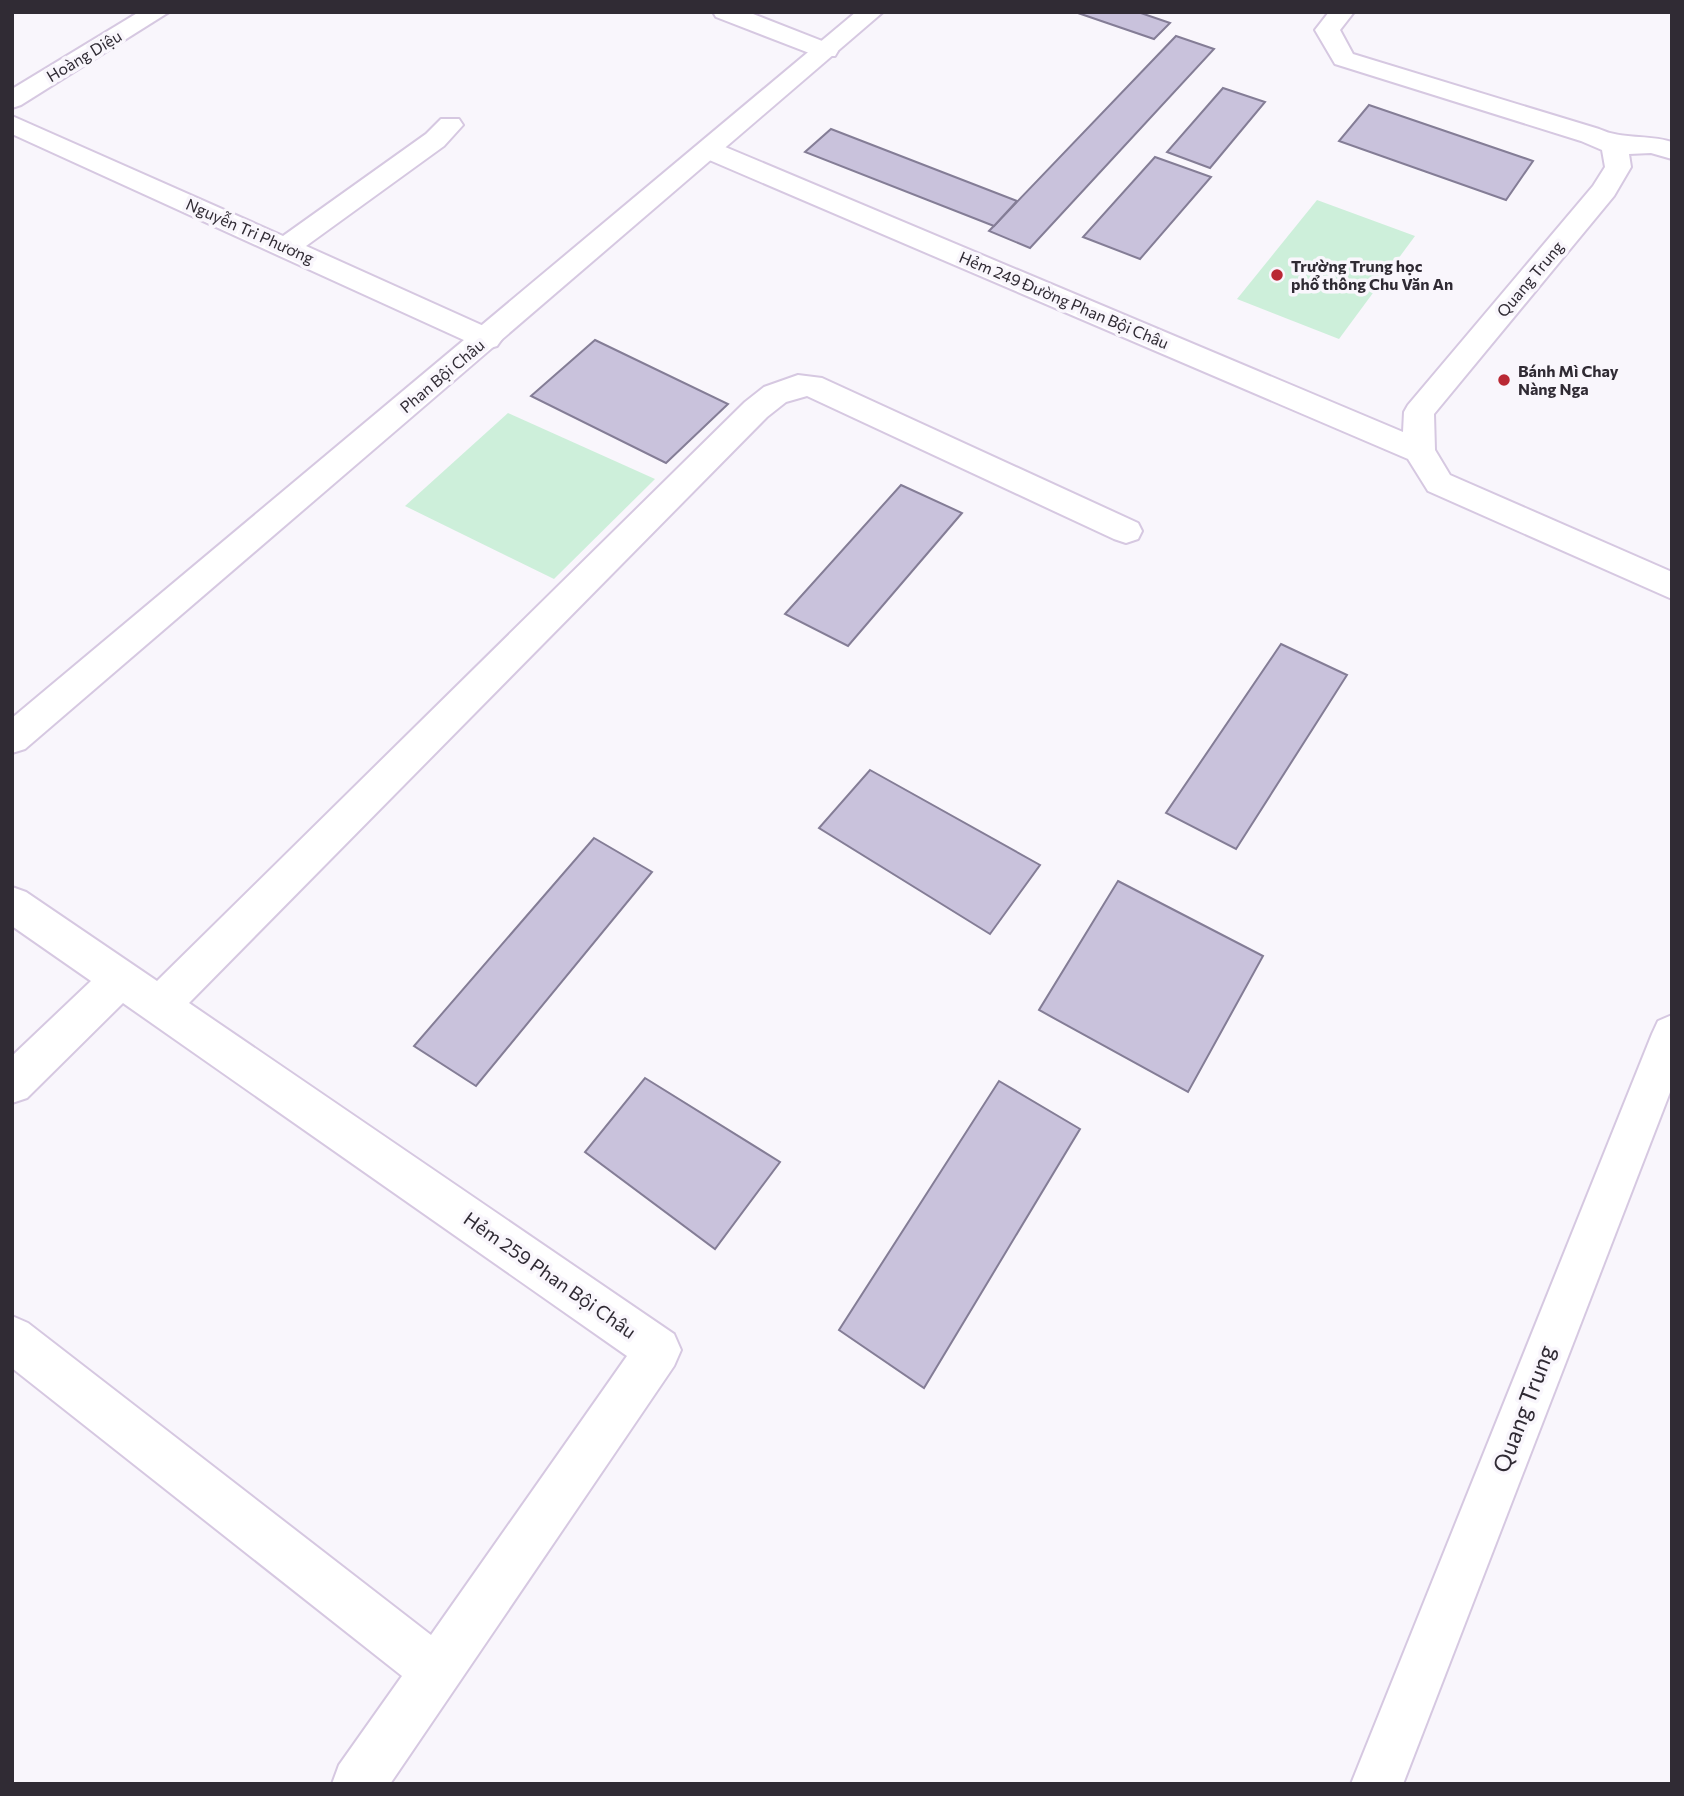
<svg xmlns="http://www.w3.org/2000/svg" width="1684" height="1796" font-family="Commissioner,sans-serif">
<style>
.green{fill:#cdefda}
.building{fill:#c9c2dc;stroke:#847d96;stroke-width:2}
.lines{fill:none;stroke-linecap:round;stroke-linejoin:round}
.minor-casing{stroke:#d6c8e1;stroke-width:4}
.major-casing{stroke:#d6c8e1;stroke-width:4}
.minor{fill:#fff;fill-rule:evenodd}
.major{fill:#fff;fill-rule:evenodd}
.poi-dot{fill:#b92834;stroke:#f9f6fc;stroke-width:2.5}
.labels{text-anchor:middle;stroke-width:7;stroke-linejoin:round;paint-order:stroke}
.far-street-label{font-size:16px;fill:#302b34;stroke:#f9f6fc}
.far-poi-label{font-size:16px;font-weight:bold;fill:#302b34;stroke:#f9f6fc;text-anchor:start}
.street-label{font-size:19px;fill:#302b34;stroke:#f9f6fc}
.near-street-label{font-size:23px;fill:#302b34;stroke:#f9f6fc}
</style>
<rect width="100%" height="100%" fill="#f9f6fc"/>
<!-- green -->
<g class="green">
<polygon points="1317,200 1415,236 1339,339 1237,299"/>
<polygon points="508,413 655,479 554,579 405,506"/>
</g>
<!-- building -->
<g class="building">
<polygon points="1075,12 1138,12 1170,23 1154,39"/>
<polygon points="1176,36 1214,49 1030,248 989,231"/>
<polygon points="1223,88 1265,102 1210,168 1167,152"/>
<polygon points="1369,105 1533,161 1506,200 1339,141"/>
<polygon points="831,129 1017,201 994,226 805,152"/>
<polygon points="1155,157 1211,177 1140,259 1083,237"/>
<polygon points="595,340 728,404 666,463 531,396"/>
<polygon points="901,485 962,513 848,646 785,614"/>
<polygon points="1281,644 1347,675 1236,849 1166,813"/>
<polygon points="870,770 1040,865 990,934 819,828"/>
<polygon points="594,838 652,872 476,1086 414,1046"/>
<polygon points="1118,881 1263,956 1188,1092 1039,1010"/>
<polygon points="645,1078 780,1162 715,1249 585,1152"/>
<polygon points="999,1081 1080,1129 924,1388 839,1330"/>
</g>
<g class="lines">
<defs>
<g id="minor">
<polygon points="139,12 169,12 21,105 12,108 12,89"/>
<polygon points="713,12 748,12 835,46 838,51 835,56 817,56 716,17"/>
<path d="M1329,12H1354L1340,30L1353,54L1599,129C1623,140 1647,134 1672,142V159L1651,153L1629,154L1631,167L1614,196L1434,414L1435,450L1450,475L1672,572V599L1428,491L1408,459L700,156L696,150L700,144H718L1403,432L1404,412L1408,405L1593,186L1605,167L1602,150L1581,141L1335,64L1315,30Z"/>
<polygon points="12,116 283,236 426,134 441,119 459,119 463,125 444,146 306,246 497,332 502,339 497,346 487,349 477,346 12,134"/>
<polygon points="798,375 822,378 1138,523 1142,531 1138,539 1126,543 1114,539 807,396 786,402 767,417 189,1003 674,1334 681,1350 674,1366 390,1784 332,1784 339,1765 402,1676 12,1368 12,1316 28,1323 431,1635 627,1356 123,1003 27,1098 12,1103 12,1056 91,981 12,926 12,887 26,892 157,981 745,402 764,387"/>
<polygon points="1672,1015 1672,1087 1403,1784 1351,1784 1652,1034 1658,1021"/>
</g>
<polygon id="major" points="856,12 883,12 25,749 12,753 12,718"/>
</defs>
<!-- minor casing -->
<use href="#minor" class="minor-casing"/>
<!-- major casing -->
<use href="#major" class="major-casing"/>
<!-- minor -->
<use href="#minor" class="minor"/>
<!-- major -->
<use href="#major" class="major"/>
</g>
<!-- markers -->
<g class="poi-dot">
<circle cx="1277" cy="275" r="7"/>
<circle cx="1504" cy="380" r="7"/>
</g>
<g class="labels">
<!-- far-street labels -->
<g class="far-street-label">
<text transform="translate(84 56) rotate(-31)" y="6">Hoàng Diệu</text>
<text transform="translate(250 231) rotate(24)" y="6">Nguyễn Tri Phương</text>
<text transform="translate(1530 279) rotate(-50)" y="6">Quang Trung</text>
<text transform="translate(1064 300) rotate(23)" y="6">Hẻm 249 Đường Phan Bội Châu</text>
<text transform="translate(442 376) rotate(-40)" y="6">Phan Bội Châu</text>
</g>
<!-- far-poi labels -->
<g class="far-poi-label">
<text x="1291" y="272">Trường Trung học<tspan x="1291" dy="18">phổ thông Chu Văn An</tspan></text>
<text x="1518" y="377">Bánh Mì Chay<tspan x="1518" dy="18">Nàng Nga</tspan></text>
</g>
<!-- street labels -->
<g class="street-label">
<text transform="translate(550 1275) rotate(35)" y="7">Hẻm 259 Phan Bội Châu</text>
</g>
<!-- near-street labels -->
<g class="near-street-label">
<text transform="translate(1524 1409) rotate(-69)" y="8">Quang Trung</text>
</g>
</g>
<!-- border -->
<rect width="1684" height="1796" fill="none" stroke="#302b34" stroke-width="28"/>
</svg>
